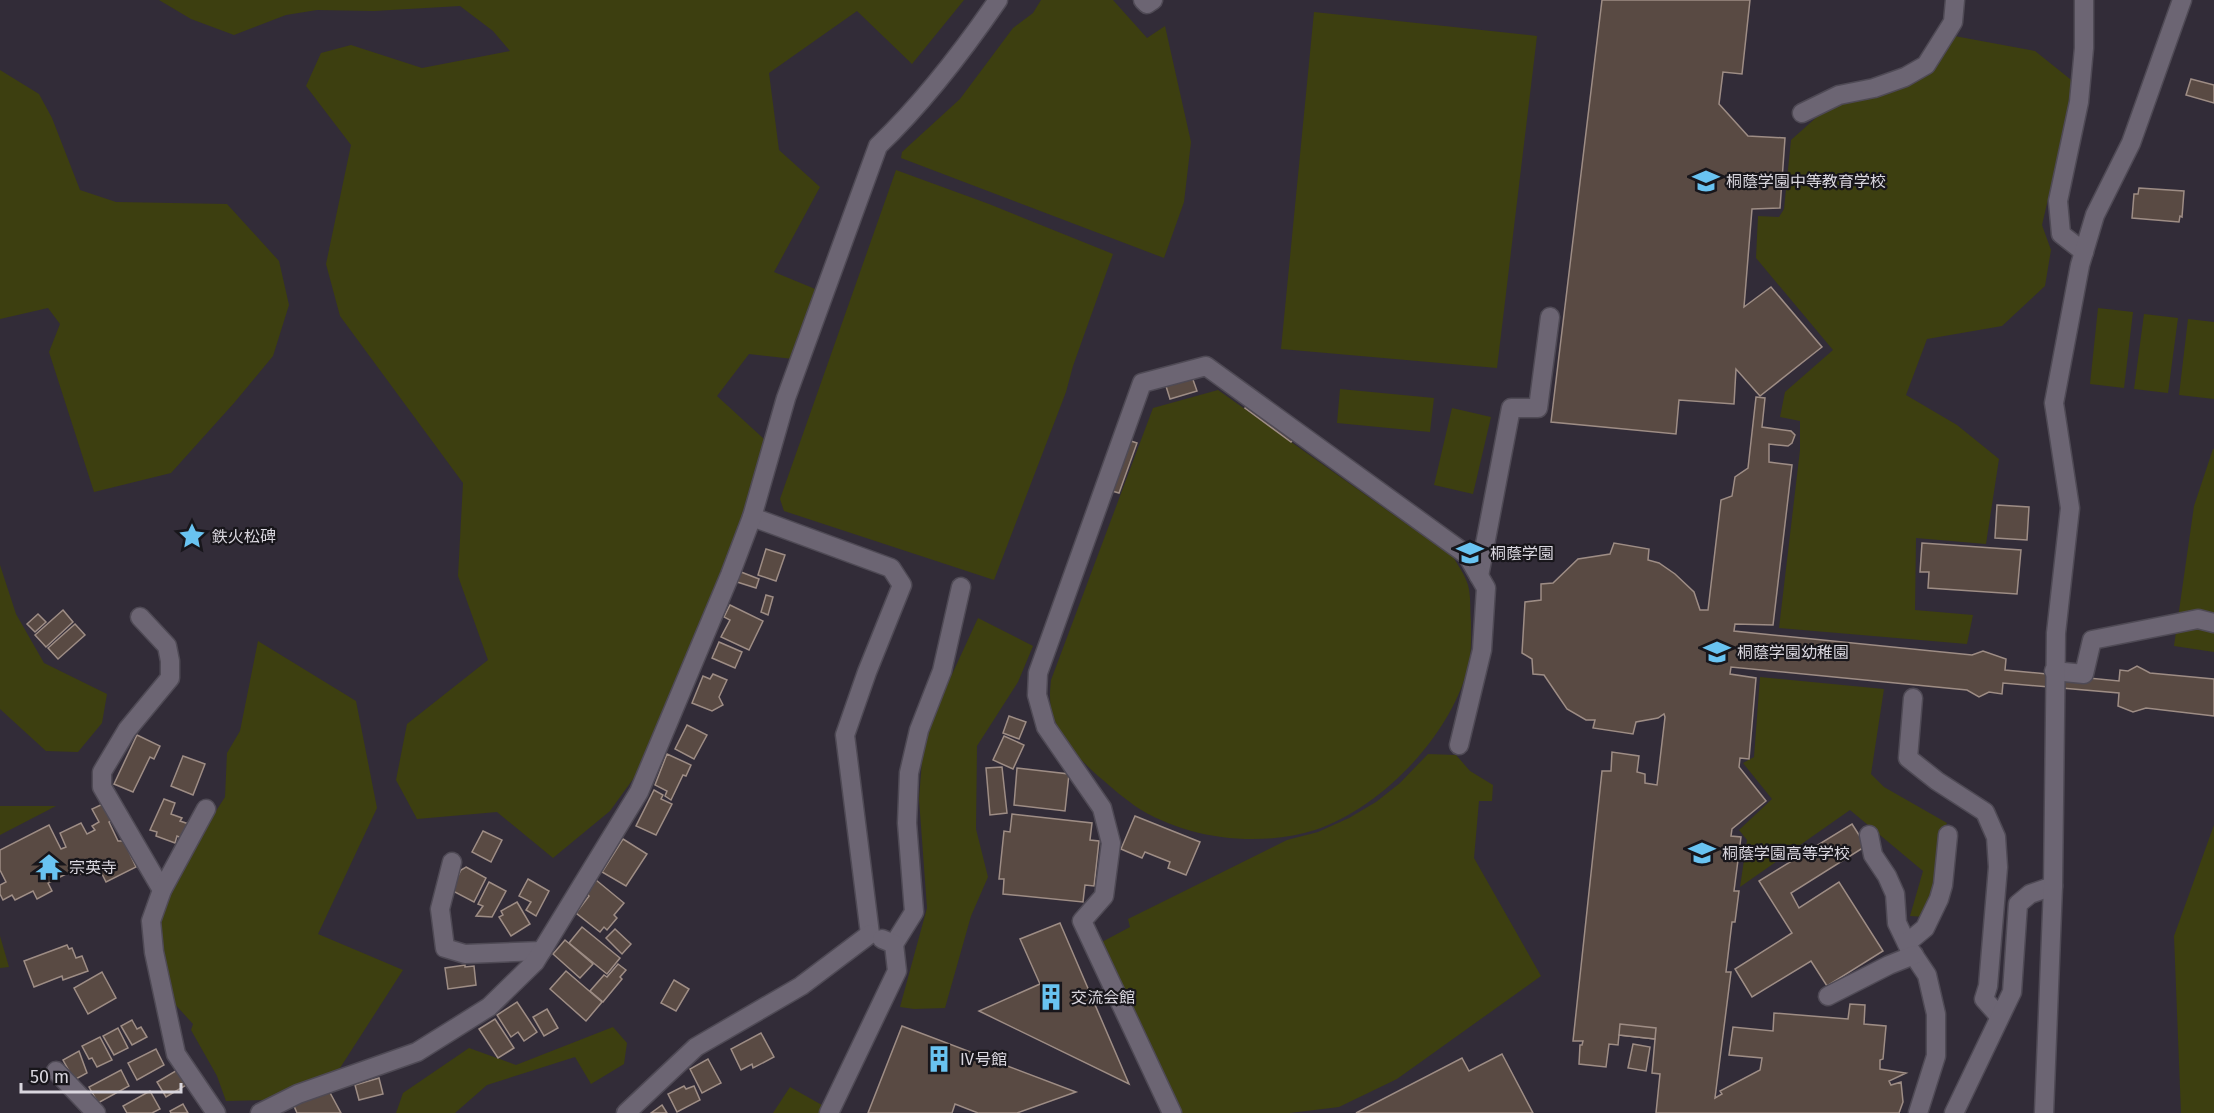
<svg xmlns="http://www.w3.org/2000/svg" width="2214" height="1113" font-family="'Fira Sans','Noto Sans JP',sans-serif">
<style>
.green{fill:#3d3f10}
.building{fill:#594a43;stroke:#9e8d85;stroke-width:1.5}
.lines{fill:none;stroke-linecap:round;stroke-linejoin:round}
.minor-casing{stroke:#4f4a55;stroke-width:21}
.minor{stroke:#6c6573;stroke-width:18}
.labels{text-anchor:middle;stroke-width:4.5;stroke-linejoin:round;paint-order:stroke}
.poi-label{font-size:16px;fill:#d9d6de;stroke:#18161b;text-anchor:start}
</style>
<rect width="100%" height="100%" fill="#322c38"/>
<!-- green -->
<g class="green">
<polygon points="159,0 964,0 912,64 857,11 769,73 779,150 820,187 774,272 820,291 793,359 749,354 717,396 764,439 741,562 685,707 610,811 553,858 497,812 417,819 396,780 407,724 488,660 458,576 463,483 340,316 326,264 351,145 306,86 321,53 351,45 422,68 510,51 493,31 460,6 374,11 317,10 286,15 234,35 191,19"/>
<polygon points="1041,0 1113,0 1147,38 1165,26 1191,142 1184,202 1164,258 901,158 902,152 960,99 1013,28 1033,13"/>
<polygon points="1314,12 1537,36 1497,368 1281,349"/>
<polygon points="1949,35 2035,51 2075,83 2042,225 2051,250 2045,286 2002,326 1927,339 1906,395 1957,425 1999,459 1986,544 1916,538 1915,610 1973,615 1967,644 1779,628 1800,450 1800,421 1780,417 1785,392 1833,350 1756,258 1758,216 1779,217 1784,209 1791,140 1837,99 1914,78"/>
<polygon points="0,70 39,94 52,118 80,190 116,202 227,204 279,261 289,305 273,356 234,403 171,473 94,492 49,352 60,324 48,308 0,319"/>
<polygon points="896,170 989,204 1113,254 1073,366 1066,392 994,580 784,511 780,499"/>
<polygon points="2098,308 2133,312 2124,388 2090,384"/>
<polygon points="2144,314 2178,318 2168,393 2134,389"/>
<polygon points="2188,319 2214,322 2214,399 2179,395"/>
<polygon points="1340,389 1434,398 1430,432 1337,423"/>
<path d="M1218,390L1453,557C1458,565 1465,575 1468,585C1471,596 1470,610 1471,621C1471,637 1472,655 1467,671C1448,738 1381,808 1315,830C1258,848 1185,839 1135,806C1124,798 1113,789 1103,780C1082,763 1059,738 1052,712C1049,701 1050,690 1051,680L1153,408Z"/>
<polygon points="1452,408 1491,417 1473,494 1434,485"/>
<polygon points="2213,449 2214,449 2214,652 2174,646 2194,506"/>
<polygon points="0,565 16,614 44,663 107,694 102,723 78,752 46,751 0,709"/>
<polygon points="978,618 1033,646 1018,682 977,746 976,829 988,877 971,916 945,1008 914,1009 900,1007 927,908 919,799 924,735"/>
<polygon points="258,641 356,701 377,808 318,934 403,970 340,1068 268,1100 226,1101 217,1076 191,1030 193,1024 172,1001 160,945 162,911 182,864 225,797 227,753 240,731"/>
<polygon points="1760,677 1884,689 1871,774 1884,787 1947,823 1942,834 1938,868 1926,917 1910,916 1923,871 1850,810 1740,887 1747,840 1739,830 1772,799 1743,763 1754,757"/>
<polygon points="1428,754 1456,755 1470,771 1493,785 1492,801 1479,801 1474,858 1541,976 1397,1079 1339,1107 1290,1113 1180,1113 1100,943 1130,927 1128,919 1287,840 1318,832 1349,818 1376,802 1400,783"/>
<polygon points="0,806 56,806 0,835"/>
<polygon points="2214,825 2214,1113 2181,1113 2174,936"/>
<polygon points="0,936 9,967 0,968"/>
<polygon points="613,1027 627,1043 624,1064 591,1084 575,1057 487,1085 455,1113 396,1113 403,1093 469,1048 516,1065"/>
<polygon points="790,1087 836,1113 773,1113"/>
</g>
<!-- building -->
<g class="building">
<polygon points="1602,0 1750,0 1742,74 1723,72 1719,104 1748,136 1785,138 1780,208 1752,209 1744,307 1771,287 1822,347 1760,396 1736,369 1734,404 1679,400 1676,434 1551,422"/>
<polygon points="2191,79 2214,85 2214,103 2186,95"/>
<polygon points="2139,188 2184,191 2182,217 2180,216 2179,222 2132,218 2134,194 2138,194"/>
<polygon points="1191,374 1197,391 1170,399 1165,383"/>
<polygon points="1756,397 1765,398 1762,427 1791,431 1795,435 1792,443 1788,446 1769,444 1769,462 1792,465 1773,625 1735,624 1734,631 1972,655 1983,651 2006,659 2005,670 2119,681 2120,670 2128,671 2137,666 2150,673 2214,679 2214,716 2146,708 2133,712 2118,706 2119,693 2003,683 2002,694 1989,692 1979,697 1967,690 1731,667 1730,674 1756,678 1749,759 1740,758 1739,767 1766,801 1732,829 1731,836 1741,837 1734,891 1739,891 1735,922 1732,922 1726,972 1731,972 1715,1098 1722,1094 1720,1091 1760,1070 1762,1058 1729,1055 1733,1027 1773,1031 1774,1013 1848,1019 1850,1004 1865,1005 1864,1024 1886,1026 1883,1059 1880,1060 1880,1069 1906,1073 1889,1081 1891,1085 1901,1082 1903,1102 1899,1113 1656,1113 1660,1074 1652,1073 1655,1039 1619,1035 1618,1045 1609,1044 1606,1067 1579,1064 1580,1045 1582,1045 1583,1041 1573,1041 1602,771 1611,771 1612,752 1639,756 1637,772 1645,774 1645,783 1657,785 1665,717 1664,714 1658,718 1636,722 1633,734 1593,728 1595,720 1586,720 1567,709 1544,675 1533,674 1532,659 1522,653 1525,602 1541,600 1541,584 1553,583 1578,559 1610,554 1614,543 1649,549 1648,560 1659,563 1675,574 1694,592 1700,610 1708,610 1721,500 1732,496 1735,477 1748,468"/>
<polygon points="1250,402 1296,436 1291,442 1245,408"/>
<polygon points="1131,441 1137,443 1119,493 1112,491"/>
<polygon points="1997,505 2029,507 2027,540 1995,538"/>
<polygon points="1922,543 2021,550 2017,594 1928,588 1929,572 1920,572"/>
<polygon points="766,549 785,555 776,581 758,575"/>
<polygon points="741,572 759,579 756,588 737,582"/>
<polygon points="766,595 773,597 768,615 761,612"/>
<polygon points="730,605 763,621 749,650 721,637 730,620 724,617"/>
<polygon points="63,610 73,622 46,647 35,635"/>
<polygon points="38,614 46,622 35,632 27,624"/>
<polygon points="75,624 85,635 58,659 48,648"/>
<polygon points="719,642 742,652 735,668 712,658"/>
<polygon points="713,674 727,680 719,697 723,705 712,711 692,703 703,676 710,679"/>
<polygon points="1009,716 1026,722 1019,739 1003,733"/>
<polygon points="687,725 707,735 694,759 675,749"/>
<polygon points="137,735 160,746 154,759 150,757 133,792 114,784"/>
<polygon points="1004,736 1024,745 1013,769 993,760"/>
<polygon points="667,754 691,765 686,776 683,775 671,800 665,796 667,791 655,785"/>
<polygon points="183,756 205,764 193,795 171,786"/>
<polygon points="1002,767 1007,813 990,815 986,768"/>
<polygon points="1017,768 1069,774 1065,811 1014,805"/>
<polygon points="654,790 663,795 661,799 672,804 656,835 636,826"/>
<polygon points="164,799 175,803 171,814 182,818 180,821 189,824 184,839 177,836 175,843 156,836 157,832 150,830"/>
<polygon points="105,803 113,820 109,822 118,841 124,841 136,867 106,882 95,860 88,864 91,869 81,874 78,868 48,883 52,891 37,899 33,891 15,900 12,895 3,900 0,894 0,885 6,882 0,870 0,850 49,825 61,849 66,847 60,833 81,823 87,834 95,830 92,826 99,822 92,809"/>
<polygon points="1012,814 1092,823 1090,840 1099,841 1094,886 1085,885 1083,902 1003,894 1004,879 999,879 1004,831 1010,832"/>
<polygon points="1135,816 1200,842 1186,875 1168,868 1170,862 1145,852 1142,858 1121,849"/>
<polygon points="1852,824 1866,846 1791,893 1799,908 1839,882 1883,951 1827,986 1811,961 1752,997 1735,969 1792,933 1759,881"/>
<polygon points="483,831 502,840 491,862 472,852"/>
<polygon points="623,839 647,854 626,886 602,872"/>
<polygon points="466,867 486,878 474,902 451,890 461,870"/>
<polygon points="528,879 549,891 536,916 526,910 531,902 519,896"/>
<polygon points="596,880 624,903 614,915 617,918 607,930 604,927 600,932 576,913 589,896 586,893"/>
<polygon points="489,882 506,891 492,917 476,916 483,906 478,904"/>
<polygon points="517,902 530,924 511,936 499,917 503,915 501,911"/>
<polygon points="1060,923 1129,1084 979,1011 1040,984 1020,939"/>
<polygon points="582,927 620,958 607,974 569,943"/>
<polygon points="615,929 631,944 622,954 606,938"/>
<polygon points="565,940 593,964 580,978 553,954"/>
<polygon points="67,945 69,949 72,948 76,958 82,956 88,971 63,980 62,976 34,987 24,961"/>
<polygon points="618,964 626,970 620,977 622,979 603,1002 590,991 604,975 607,977"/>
<polygon points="465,965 465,967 474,966 476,985 448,989 445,968"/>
<polygon points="566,971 602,1002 586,1021 550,989"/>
<polygon points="102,972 116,998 88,1014 74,988"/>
<polygon points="674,980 689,989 676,1011 661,1003"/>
<polygon points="517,1002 537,1032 524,1041 518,1032 511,1037 497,1015"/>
<polygon points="547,1009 558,1028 544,1036 533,1017"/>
<polygon points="495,1019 514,1048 498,1058 479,1029"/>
<polygon points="132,1020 137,1029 141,1027 147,1037 132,1045 121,1026"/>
<polygon points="1620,1024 1656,1028 1655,1039 1619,1035"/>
<polygon points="902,1026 1076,1092 1017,1113 978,1113 955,1104 952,1113 868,1113"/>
<polygon points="118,1028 128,1048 114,1055 103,1036"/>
<polygon points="761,1033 774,1057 753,1068 752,1064 741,1070 731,1049"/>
<polygon points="100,1037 112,1060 97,1067 92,1058 89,1059 82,1046"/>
<polygon points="1633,1044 1650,1047 1646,1071 1628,1068"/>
<polygon points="156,1049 164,1065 137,1080 128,1063"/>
<polygon points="79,1051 87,1073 74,1080 63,1060"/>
<polygon points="1502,1054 1533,1113 1356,1113 1462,1058 1469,1071"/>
<polygon points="708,1059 721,1083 702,1093 690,1069"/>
<polygon points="179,1069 188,1084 166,1097 157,1082"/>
<polygon points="121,1070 129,1086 98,1103 89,1087"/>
<polygon points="379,1078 383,1094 359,1100 355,1085"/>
<polygon points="684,1086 686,1089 694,1086 700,1100 677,1112 668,1094"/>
<polygon points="328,1089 341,1113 297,1113 294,1106"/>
<polygon points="150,1091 160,1109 152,1113 127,1113 123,1106"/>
<polygon points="183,1104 188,1113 171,1113 170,1111"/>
<polygon points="662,1105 667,1113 651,1113"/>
</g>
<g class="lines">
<defs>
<g id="minor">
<polyline points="1143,0 1147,4 1153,0"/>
<polyline points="1802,113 1839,95 1874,88 1905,77 1926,65 1953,22 1955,0"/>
<polyline points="2084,252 2061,234 2058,201 2079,102 2084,48 2084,0"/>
<polyline points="752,517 891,568 902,585 867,672 845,735 870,934"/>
<polyline points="1479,576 1511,408 1538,408 1550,317"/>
<polyline points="140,617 167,646 170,661 170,678 127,730 102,772 102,787 162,890"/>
<polyline points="2054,671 2084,674 2092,640 2198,619 2214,623"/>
<polyline points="1913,698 1908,758 1937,781 1985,812 1996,837 1998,867 1988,986 1984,999 1999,1016"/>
<polyline points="206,809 162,890 151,921 154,952 176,1054 216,1113"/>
<polyline points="1869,835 1873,855 1887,876 1895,894 1897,923 1909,948 1927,975 1936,1014 1936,1056 1918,1113"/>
<polyline points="452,862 440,909 445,948 465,954 542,951"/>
<polyline points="1907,943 1925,928 1939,899 1943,885 1948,835"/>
<polyline points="894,944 914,912 907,823 909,773 919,730 942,671 961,587"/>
<polyline points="1828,996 1889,965 1914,955"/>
<polyline points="56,1071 96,1113"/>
<path d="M260,1113L298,1094L417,1052L489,1007L535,962L639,792L730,575L752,517L786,398L878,146C923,103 963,51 998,0"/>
<polyline points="626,1113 696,1047 801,986 870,934"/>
<polyline points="829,1113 897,971 894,944 882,939"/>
<polyline points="1172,1113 1082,921 1104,896 1111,843 1102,808 1046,727 1037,695 1038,673 1142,383 1206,366 1467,555 1486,588 1482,650 1459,745"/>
<polyline points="1954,1113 2012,992 2018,904 2030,894 2053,886"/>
<polyline points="2044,1113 2053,886 2056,633 2070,508 2054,403 2080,265 2095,215 2131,143 2182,0"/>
</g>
</defs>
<!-- minor casing -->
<use href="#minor" class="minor-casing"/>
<!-- minor -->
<use href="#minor" class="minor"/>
</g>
<!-- icons -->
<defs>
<symbol id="school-bare" viewBox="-9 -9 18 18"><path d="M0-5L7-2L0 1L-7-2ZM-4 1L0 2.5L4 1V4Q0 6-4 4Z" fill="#69c3f1" stroke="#18161b" stroke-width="2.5" paint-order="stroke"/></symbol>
<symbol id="sight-bare" viewBox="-9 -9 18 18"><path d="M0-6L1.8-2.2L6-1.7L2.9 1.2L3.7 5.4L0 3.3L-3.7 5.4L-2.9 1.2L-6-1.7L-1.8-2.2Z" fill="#69c3f1" stroke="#18161b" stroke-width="2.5" paint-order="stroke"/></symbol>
<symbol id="temple-bare" viewBox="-9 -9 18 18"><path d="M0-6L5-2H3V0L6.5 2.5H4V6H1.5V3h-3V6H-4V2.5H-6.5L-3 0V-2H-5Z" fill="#69c3f1" stroke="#18161b" stroke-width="2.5" paint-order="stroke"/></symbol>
<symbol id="building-bare" viewBox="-9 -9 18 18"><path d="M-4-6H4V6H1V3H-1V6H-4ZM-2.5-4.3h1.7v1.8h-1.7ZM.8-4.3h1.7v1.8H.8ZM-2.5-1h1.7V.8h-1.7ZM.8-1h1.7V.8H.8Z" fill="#69c3f1" stroke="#18161b" stroke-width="2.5" paint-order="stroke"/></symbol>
</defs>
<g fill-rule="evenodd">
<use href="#school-bare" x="1687" y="162" width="38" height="38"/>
<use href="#sight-bare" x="173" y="517" width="38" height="38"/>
<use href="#school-bare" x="1451" y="534" width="38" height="38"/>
<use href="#school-bare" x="1698" y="633" width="38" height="38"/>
<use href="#school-bare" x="1683" y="834" width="38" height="38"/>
<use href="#temple-bare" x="30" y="848" width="38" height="38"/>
<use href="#building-bare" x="1032" y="978" width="38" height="38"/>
<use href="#building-bare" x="920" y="1040" width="38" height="38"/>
</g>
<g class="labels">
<!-- poi labels -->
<g class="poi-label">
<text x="1726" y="187">桐蔭学園中等教育学校</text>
<text x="212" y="542">鉄火松碑</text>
<text x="1490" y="559">桐蔭学園</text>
<text x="1737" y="658">桐蔭学園幼稚園</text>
<text x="1722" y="859">桐蔭学園高等学校</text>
<text x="69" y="873">宗英寺</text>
<text x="1071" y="1003">交流会館</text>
<text x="959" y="1065">Ⅳ号館</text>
</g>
</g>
<!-- scale -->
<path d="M21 1083v9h160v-9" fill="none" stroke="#d9d6de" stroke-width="3"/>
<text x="30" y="1083" font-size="18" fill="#d9d6de" stroke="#18161b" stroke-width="4.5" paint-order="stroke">50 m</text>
</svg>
